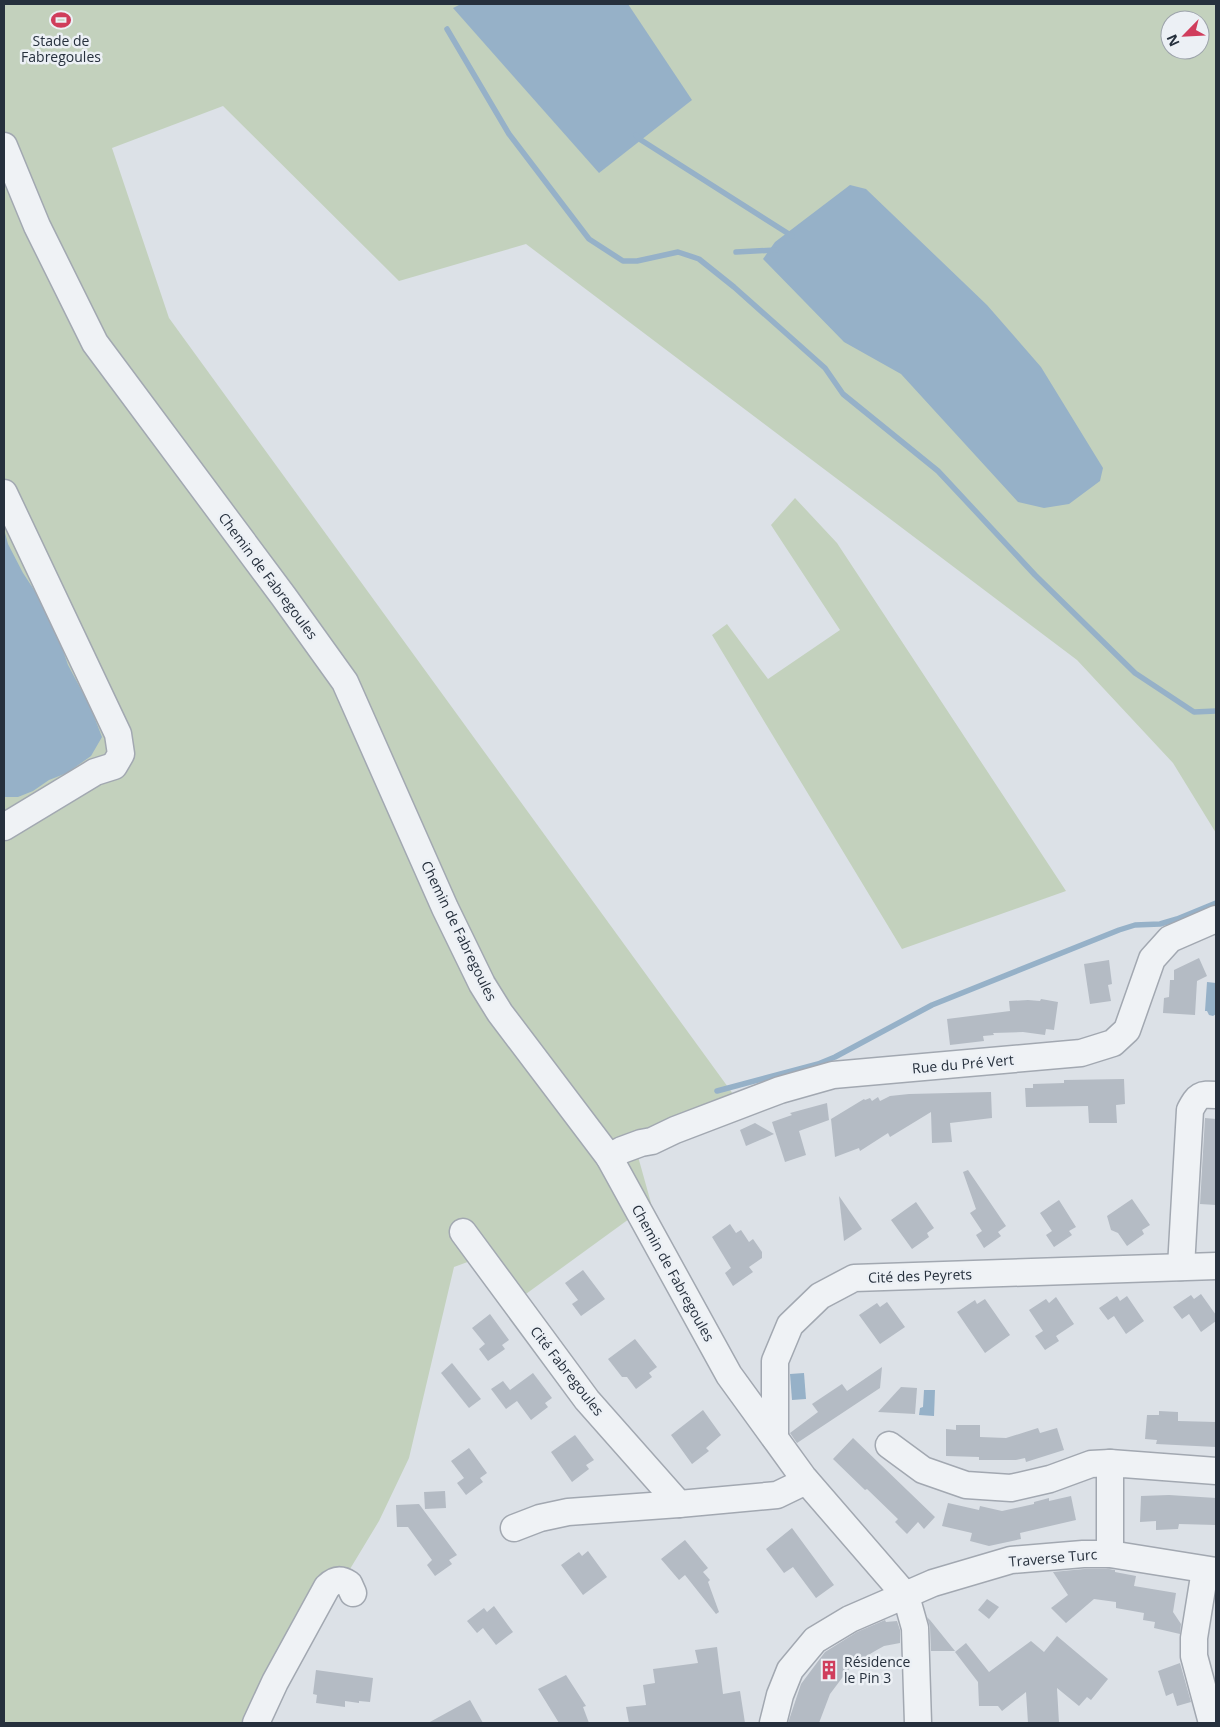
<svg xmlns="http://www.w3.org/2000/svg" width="1220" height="1727" font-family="'Open Sans',sans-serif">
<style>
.green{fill:#c3d1bd;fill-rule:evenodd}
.water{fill:#96b1c8}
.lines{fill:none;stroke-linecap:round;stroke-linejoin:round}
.stream{stroke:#96b1c8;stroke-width:5.5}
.building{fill:#b4bbc4}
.minor-casing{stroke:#a2a8b1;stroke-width:29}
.minor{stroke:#eff2f5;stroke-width:26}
.labels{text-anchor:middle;stroke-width:5;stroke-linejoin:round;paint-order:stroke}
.poi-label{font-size:14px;fill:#26303d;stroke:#ecf0f5}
.street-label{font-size:14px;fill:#26303d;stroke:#ecf0f5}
</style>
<rect width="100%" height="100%" fill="#dce1e7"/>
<!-- green -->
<g class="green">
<path d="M4,4H1216V833L1173,763L1077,660L526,244L399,281L223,106L112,148L169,318L733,1094L632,1135L651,1203L508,1307L473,1260L454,1267L409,1458L379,1521L350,1569L274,1700L248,1723H4ZM1170,20H1200V50H1170Z"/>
<polygon points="795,498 837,543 1066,891 902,949 712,635 727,624 768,679 840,630 771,525"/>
</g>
<!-- water -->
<g class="water">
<polygon points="461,4 628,4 692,100 599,173 453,8"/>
<polygon points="850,185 866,189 987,305 1041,367 1103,468 1100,481 1069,504 1044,508 1018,502 901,374 844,342 763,259 775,242"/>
<polygon points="4,529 8,544 23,573 52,617 68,665 90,706 102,737 91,756 67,773 49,780 33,791 18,797 4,797"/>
<polygon points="1207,982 1216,983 1216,1014 1213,1016 1209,1015 1207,1011 1205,1011"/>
<polygon points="804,1373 806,1399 792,1400 790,1374"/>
<polygon points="924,1390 935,1390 934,1416 919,1415 920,1408 923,1407"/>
</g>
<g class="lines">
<!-- stream -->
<g class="stream">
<polyline points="447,29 509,134 589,239 623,261 637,261 678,252 699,259 734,287 825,368 843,394 938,471 1035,575 1135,673 1194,712 1216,711"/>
<polyline points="636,135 641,140 792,236"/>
<polyline points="736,252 776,250"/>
<polyline points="717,1091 818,1064 835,1057 932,1005 1119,930 1135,925 1160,924 1177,919 1216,903"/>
</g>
</g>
<!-- building -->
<g class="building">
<polygon points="1199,958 1207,976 1197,981 1195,1015 1163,1013 1164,998 1169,997 1170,980 1174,980 1174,970"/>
<polygon points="1109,960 1112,984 1108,985 1111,1001 1090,1004 1084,964"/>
<polygon points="1041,999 1058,1002 1054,1030 1046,1029 1045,1035 1023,1032 993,1033 994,1035 983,1036 984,1041 950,1045 947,1019 1010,1011 1009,1001 1028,1000 1040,1001"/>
<polygon points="1124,1079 1125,1104 1116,1105 1117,1123 1089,1123 1088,1106 1026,1107 1025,1088 1033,1088 1033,1084 1064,1083 1064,1080"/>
<polygon points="991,1092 992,1118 950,1123 952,1142 932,1143 931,1112 890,1137 888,1133 860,1151 859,1148 835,1157 831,1119 864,1099 865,1100 870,1098 872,1101 878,1097 880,1101 890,1096 909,1094"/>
<polygon points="827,1103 829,1120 799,1131 806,1155 785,1162 772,1122 792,1115 790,1113"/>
<polygon points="1205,1118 1216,1119 1216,1205 1200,1204"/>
<polygon points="755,1123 774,1134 746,1146 740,1130"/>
<polygon points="968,1170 1006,1226 998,1232 1001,1236 984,1248 976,1235 982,1231 970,1213 976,1209 963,1172"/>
<polygon points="839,1196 862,1229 844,1241"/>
<polygon points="1132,1199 1150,1225 1142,1230 1144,1234 1127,1246 1118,1233 1111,1230 1107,1216"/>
<polygon points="1059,1200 1076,1227 1069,1231 1072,1235 1054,1247 1046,1235 1052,1231 1040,1213"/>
<polygon points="916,1202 934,1228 927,1233 929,1237 912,1249 891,1220"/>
<polygon points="730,1224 736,1233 741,1230 749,1242 753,1239 762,1252 762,1258 749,1267 753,1272 733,1286 725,1273 731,1268 712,1237"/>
<polygon points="583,1270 605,1299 581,1316 572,1304 578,1300 565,1283"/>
<polygon points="1201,1294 1216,1315 1216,1321 1201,1332 1189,1314 1182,1319 1173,1307 1191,1295 1194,1299"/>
<polygon points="1117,1296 1120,1301 1127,1296 1144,1321 1126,1334 1114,1316 1108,1320 1099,1308"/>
<polygon points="1056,1297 1074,1324 1056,1336 1059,1341 1045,1350 1035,1336 1043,1331 1029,1310 1046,1299 1049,1303"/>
<polygon points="985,1299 1010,1335 985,1353 957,1312 975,1300 977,1304"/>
<polygon points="887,1302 905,1327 880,1344 859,1315 877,1303 880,1307"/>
<polygon points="490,1314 509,1340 502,1345 505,1349 488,1361 479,1349 485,1344 472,1328"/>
<polygon points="635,1339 657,1367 649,1373 652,1377 636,1389 627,1377 622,1377 608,1359"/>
<polygon points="452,1363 481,1399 469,1408 441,1373"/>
<polygon points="882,1367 880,1388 797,1443 790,1433 818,1412 812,1404 842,1384 847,1391"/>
<polygon points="533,1373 552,1398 545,1403 548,1407 531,1420 517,1401 506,1409 491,1389 503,1381 510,1390"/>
<polygon points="901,1387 917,1388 915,1414 878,1412"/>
<polygon points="703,1410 721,1435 706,1448 709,1451 692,1464 671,1435"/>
<polygon points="1159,1411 1178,1412 1178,1421 1216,1422 1216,1447 1156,1444 1157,1440 1145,1439 1147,1415 1159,1415"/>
<polygon points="956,1425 980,1425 980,1437 1006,1438 1038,1428 1040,1433 1057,1428 1064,1450 1026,1462 1025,1458 1016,1460 979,1460 979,1457 946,1456 946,1429 956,1430"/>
<polygon points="575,1435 594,1460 586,1465 589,1469 572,1482 551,1452"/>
<polygon points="853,1438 935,1517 924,1529 918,1522 907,1534 895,1522 898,1519 867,1489 865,1490 833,1459"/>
<polygon points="469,1448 487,1473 480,1478 483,1482 466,1495 457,1483 464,1478 451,1461"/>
<polygon points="445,1491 446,1508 425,1509 424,1492"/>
<polygon points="1169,1495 1216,1498 1216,1525 1179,1524 1178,1529 1156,1530 1156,1521 1140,1522 1141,1496"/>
<polygon points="1071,1496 1076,1520 1020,1533 1021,1539 989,1546 970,1541 972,1533 942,1526 948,1503 979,1510 980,1506 1002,1511 1034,1504 1034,1502 1049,1498 1049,1501"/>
<polygon points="419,1504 457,1555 449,1560 452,1564 435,1576 427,1565 432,1560 408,1527 397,1527 396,1505"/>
<polygon points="792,1528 834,1585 816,1598 793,1567 784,1573 766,1549"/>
<polygon points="685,1540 708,1568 703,1572 710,1580 708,1582 719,1612 716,1614 685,1575 679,1580 661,1559"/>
<polygon points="588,1551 607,1577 583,1595 561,1565 579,1552 582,1556"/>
<polygon points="1084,1569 1109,1569 1115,1570 1115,1572 1136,1576 1134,1586 1176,1593 1173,1612 1181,1624 1180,1634 1154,1628 1155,1622 1143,1620 1144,1613 1116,1608 1116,1602 1094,1599 1066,1623 1051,1608 1068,1595 1053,1572"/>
<polygon points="987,1599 999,1607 989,1619 978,1610"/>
<polygon points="494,1606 513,1632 496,1645 483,1628 477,1633 467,1621 484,1608 487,1612"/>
<polygon points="927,1617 930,1620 955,1651 931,1651 930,1627"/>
<polygon points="885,1620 886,1622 897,1621 900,1630 900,1643 884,1646 875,1651 860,1660 848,1670 830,1694 819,1723 788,1723 801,1684 825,1652 857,1632"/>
<polygon points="1057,1636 1108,1679 1091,1700 1087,1697 1079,1706 1057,1688 1059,1723 1028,1723 1026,1692 1002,1711 998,1706 979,1706 978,1682 955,1652 966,1643 989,1672 1031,1641 1044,1652"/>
<polygon points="717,1647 723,1694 740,1691 745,1723 629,1723 626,1707 646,1705 643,1685 655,1683 653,1669 698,1663 695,1650"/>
<polygon points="1180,1663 1191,1702 1177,1706 1173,1693 1166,1696 1158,1671"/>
<polygon points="316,1670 373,1678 370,1702 359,1701 359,1703 345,1701 345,1707 316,1703 317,1695 313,1694"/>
<polygon points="566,1675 586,1706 583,1707 589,1723 559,1723 538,1689"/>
<polygon points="470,1700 483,1723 428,1723"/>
</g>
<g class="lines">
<defs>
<g id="minor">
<polyline points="4,146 37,226 95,343 284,597 345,682 445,908 482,984 500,1013 609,1157 729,1375 803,1477 906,1596 915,1628 918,1723"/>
<polyline points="4,493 118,734 121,754 114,766 95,772 4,827"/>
<polyline points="609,1157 622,1150 641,1143 652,1141 675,1130 780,1090 833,1075 1081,1053 1113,1043 1127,1030 1152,959 1170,939 1216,919"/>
<polyline points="463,1232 587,1400 679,1504 777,1495 806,1481"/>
<path d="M1181,1267L1190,1110C1198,1095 1200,1094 1216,1095"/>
<polyline points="775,1438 775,1361 790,1325 820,1296 854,1278 1216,1266"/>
<polyline points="889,1445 923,1470 966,1485 1011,1488 1050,1479 1091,1464 1110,1463"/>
<polyline points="514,1528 540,1518 568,1512 679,1504"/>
<polyline points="1110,1554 1110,1463 1216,1471"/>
<polyline points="1205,1570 1194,1638 1194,1656 1212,1723"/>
<path d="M256,1723L275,1682L327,1587C334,1580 340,1578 349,1584L353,1593"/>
<polyline points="773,1723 780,1695 790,1670 815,1640 850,1619 933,1583 1011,1560 1083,1554 1110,1554 1216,1571"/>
</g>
</defs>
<!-- minor casing -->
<use href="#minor" class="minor-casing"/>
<!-- minor -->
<use href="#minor" class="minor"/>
</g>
<!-- icons -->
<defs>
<symbol id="stadium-bare" viewBox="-9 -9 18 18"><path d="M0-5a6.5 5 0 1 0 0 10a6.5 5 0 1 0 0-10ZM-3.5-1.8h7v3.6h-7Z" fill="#d03d5c" stroke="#ecf0f5" stroke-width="2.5" paint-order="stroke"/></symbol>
<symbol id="building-bare" viewBox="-9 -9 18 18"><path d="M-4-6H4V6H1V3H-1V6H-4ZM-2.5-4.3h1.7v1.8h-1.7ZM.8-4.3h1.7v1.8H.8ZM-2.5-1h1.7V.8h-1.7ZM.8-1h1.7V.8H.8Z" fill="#d03d5c" stroke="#ecf0f5" stroke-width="2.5" paint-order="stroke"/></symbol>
</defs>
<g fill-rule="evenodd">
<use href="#stadium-bare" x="47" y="6" width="28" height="28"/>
<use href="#building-bare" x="815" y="1656" width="28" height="28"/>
</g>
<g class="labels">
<!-- poi labels -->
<g class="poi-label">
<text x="61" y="46">Stade de<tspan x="61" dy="16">Fabregoules</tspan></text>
<text x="844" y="1667" text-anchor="start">Résidence<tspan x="844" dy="16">le Pin 3</tspan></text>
</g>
<!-- street labels -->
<g class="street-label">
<text transform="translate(268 576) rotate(53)" y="5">Chemin de Fabregoules</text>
<text transform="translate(459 931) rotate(64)" y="5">Chemin de Fabregoules</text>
<text transform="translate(963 1064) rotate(-5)" y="5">Rue du Pré Vert</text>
<text transform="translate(673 1273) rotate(61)" y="5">Chemin de Fabregoules</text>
<text transform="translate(920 1276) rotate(-2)" y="5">Cité des Peyrets</text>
<text transform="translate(567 1371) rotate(52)" y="5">Cité Fabregoules</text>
<text transform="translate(1053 1558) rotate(-5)" y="5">Traverse Turc</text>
</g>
</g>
<!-- border -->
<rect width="1220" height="1727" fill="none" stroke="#26303d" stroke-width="10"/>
<!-- north arrow -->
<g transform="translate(1185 35) rotate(246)"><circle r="24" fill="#ecf0f5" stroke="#9da3ab"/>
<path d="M0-4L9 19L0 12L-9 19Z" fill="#d03d5c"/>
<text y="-8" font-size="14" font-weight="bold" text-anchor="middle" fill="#26303d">N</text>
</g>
</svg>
